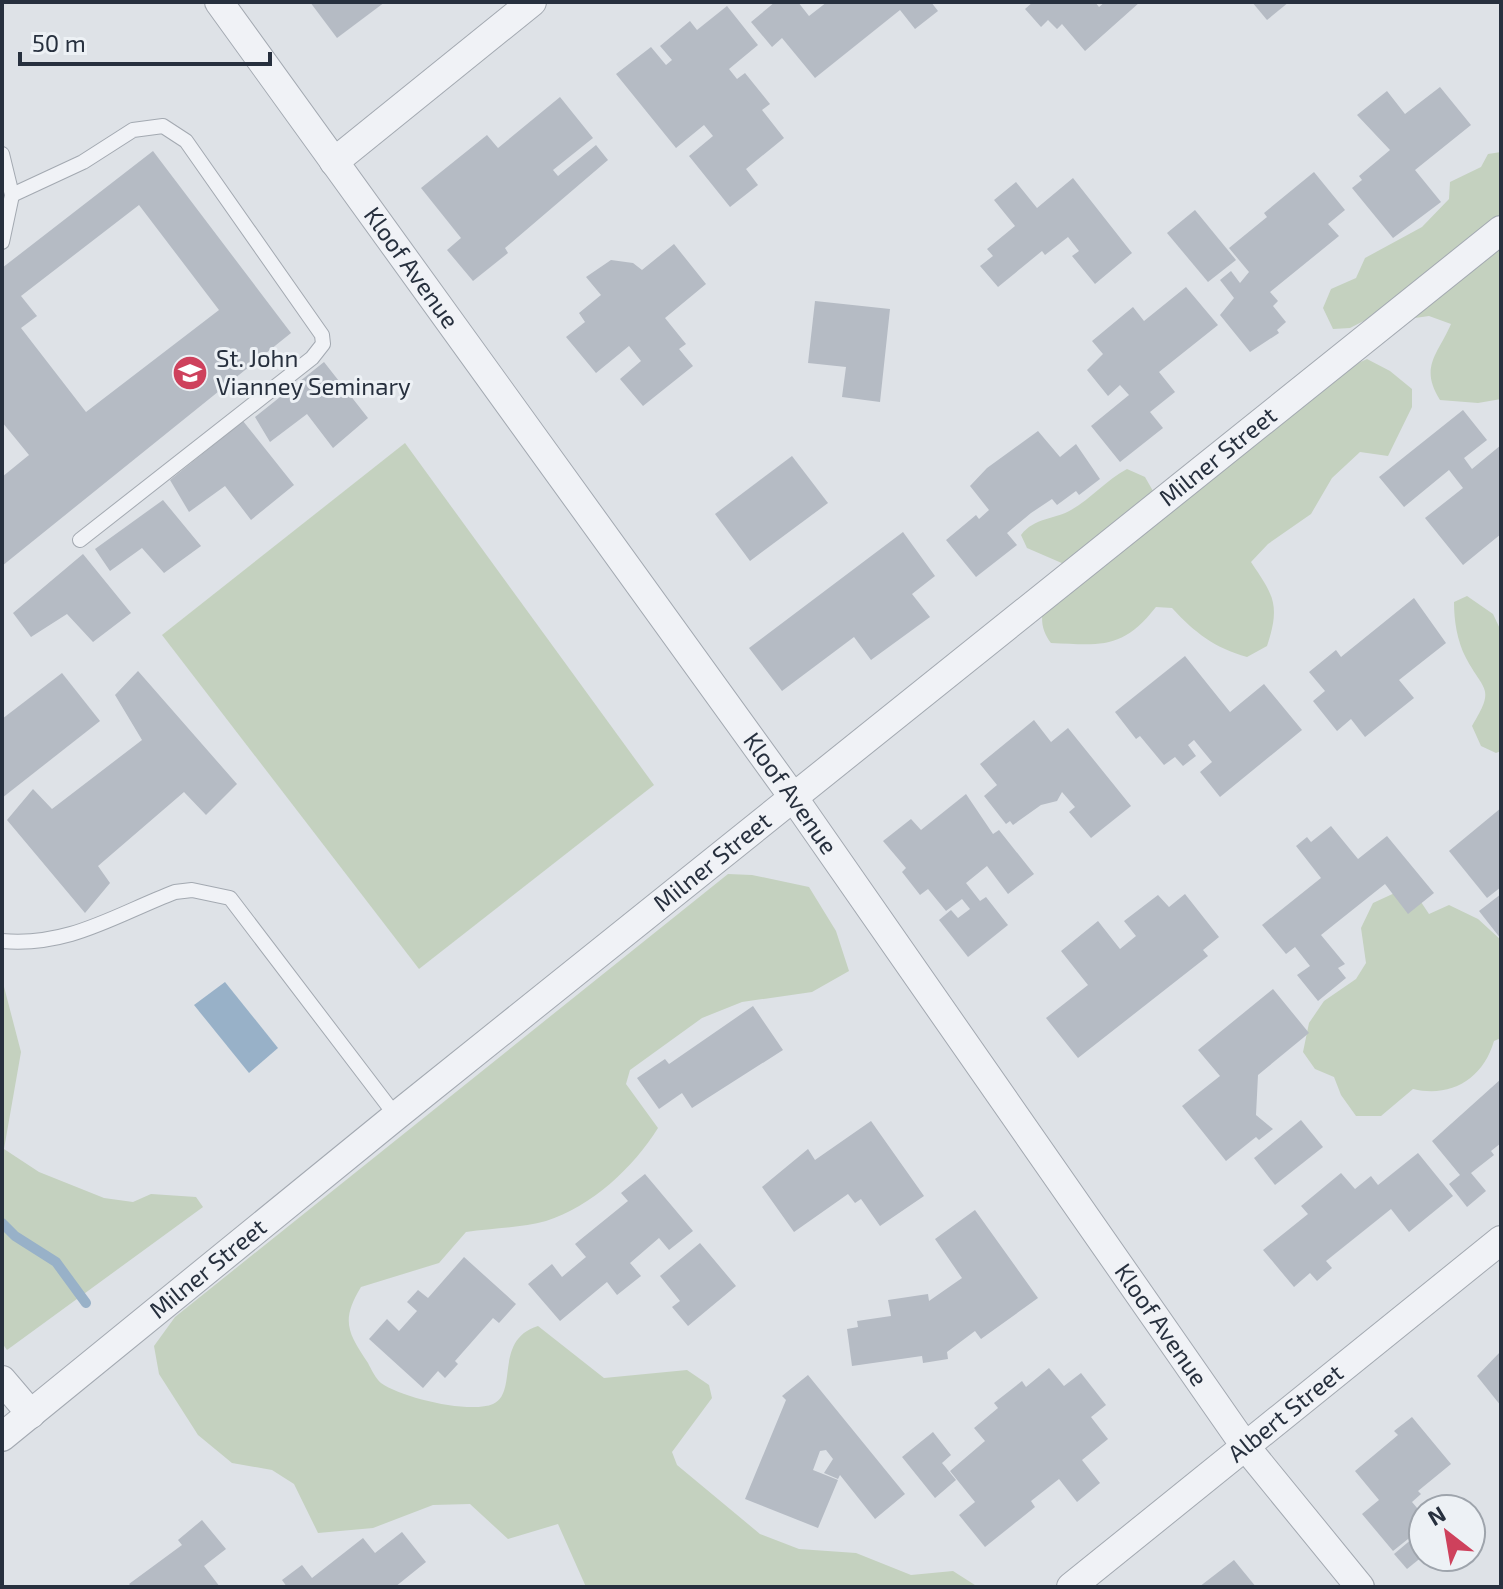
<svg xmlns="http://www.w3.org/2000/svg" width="1503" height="1589" font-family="'Exo 2',sans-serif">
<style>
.green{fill:#c4d1bf}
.water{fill:#98b1c8}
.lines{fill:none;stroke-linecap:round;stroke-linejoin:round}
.stream{stroke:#98b1c8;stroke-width:10}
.building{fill:#b5bbc4;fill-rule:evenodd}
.lane-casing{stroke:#a3a9b1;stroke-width:16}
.street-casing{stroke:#a3a9b1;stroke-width:30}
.lane{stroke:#f0f2f6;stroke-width:14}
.street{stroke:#f0f2f6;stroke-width:28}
.labels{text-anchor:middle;stroke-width:6;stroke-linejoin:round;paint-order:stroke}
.street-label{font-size:24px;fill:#27303e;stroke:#edf1f5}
.poi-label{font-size:24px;fill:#27303e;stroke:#edf1f5;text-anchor:start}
</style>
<rect width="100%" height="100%" fill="#dee2e7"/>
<!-- green -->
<g class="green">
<path d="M1501,152V399L1478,403L1440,400C1419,367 1438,354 1451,324L1429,316L1415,318L1397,304L1350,328L1333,329L1323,308L1331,289L1356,278L1365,258L1422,227L1449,199L1450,182L1481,167L1488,154Z"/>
<path d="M1367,359L1390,371L1412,389V407L1388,456L1360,452L1332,478L1311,514L1268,544L1251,562C1273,595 1281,604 1267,646L1247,657C1215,648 1195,633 1172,608L1156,607C1122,650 1101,645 1051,643C1030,615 1051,593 1064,564L1027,548L1021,535C1035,517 1054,520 1071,510C1091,499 1106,480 1127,469L1145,477L1153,491L1242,428L1248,414Z"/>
<polygon points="405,443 654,785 419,969 162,635"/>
<path d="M1467,596L1493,614L1501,631V751L1496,753L1481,746L1472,726C1496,687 1484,692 1466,658C1457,641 1454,620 1454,602Z"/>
<path d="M728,874L752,875L809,887L836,931L849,971L812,992L742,1002L702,1018L630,1070L626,1084L658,1128C634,1167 591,1207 546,1221C521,1228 492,1228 466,1232L439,1263L361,1287C341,1320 347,1332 368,1363C371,1369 376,1379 381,1383C402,1398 470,1414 493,1404C519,1392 493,1340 538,1326L604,1378L687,1370L709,1385L712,1398L672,1452L677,1465L760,1534L799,1549L856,1553L911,1575L953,1571L978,1587H586L558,1524L508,1539L470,1504L433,1505L373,1528L318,1533L294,1484L272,1470L232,1463L198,1435L159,1374L154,1346L175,1317Z"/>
<path d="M1399,891L1419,899L1429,914L1449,905L1478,919L1501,940V1038L1494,1041C1483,1079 1451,1098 1413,1089L1381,1116H1356L1341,1095L1334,1077L1315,1069L1303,1052L1309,1023L1324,1001L1356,979L1366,963L1361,928L1373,903Z"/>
<polygon points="2,979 21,1052 4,1149 39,1172 104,1198 133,1202 151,1194 196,1197 203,1207 7,1350 2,1343"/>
</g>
<!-- water -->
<polygon class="water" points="225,982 278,1048 249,1073 194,1005"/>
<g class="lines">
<!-- stream -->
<polyline class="stream" points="2,1223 15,1236 56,1262 86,1303"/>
</g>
<!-- building -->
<g class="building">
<polygon points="310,2 385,2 337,38"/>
<polygon points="775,2 798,2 809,16 827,2 931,2 938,11 915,29 900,10 815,78 782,38 772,47 751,22"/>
<polygon points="1033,2 1095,2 1099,7 1105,2 1140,2 1085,51 1062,24 1057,29 1048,20 1041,27 1025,9"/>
<polygon points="1252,2 1289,2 1267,20"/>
<polygon points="727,6 758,45 729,69 737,79 745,73 770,104 762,110 784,138 746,169 758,185 730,207 689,156 713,136 704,125 676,148 616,74 651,47 666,65 672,60 660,46 690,21 697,30"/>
<polygon points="1440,87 1471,125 1415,170 1441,202 1393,238 1352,188 1362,180 1359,176 1390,150 1357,115 1387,91 1405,114"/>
<polygon points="560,97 593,138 553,170 558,176 596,145 608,160 505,248 508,253 473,281 447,250 461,238 421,188 487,135 498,148"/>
<path d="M153,151L291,333L2,566V477L29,455L2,422V268ZM139,205L219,310L86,412L21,328L37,316L21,296Z"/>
<polygon points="1314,172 1345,210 1328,224 1339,236 1270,292 1278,301 1273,306 1286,322 1277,330 1279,333 1250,352 1220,315 1234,298 1220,280 1231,271 1240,283 1249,272 1229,248 1267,217 1264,213"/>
<polygon points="1073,178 1132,253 1095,284 1072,256 1079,251 1068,237 1045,255 1042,251 998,287 980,266 993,256 987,249 1015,226 994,200 1016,182 1037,208"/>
<polygon points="1195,210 1236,260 1208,282 1167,233"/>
<polygon points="674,244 706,284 665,318 686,344 679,349 693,366 643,406 620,379 641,361 629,346 596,373 566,337 585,322 579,313 601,295 586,277 611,260 633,263 642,270"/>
<polygon points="1186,287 1218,325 1159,372 1175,392 1150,412 1163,428 1120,462 1091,426 1129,395 1120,385 1108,396 1087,370 1103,354 1092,341 1133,307 1144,321"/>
<polygon points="815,301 890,309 880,402 842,397 846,367 808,363"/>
<polygon points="324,362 368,418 333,448 307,414 270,442 255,417"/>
<polygon points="1463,410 1487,440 1464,458 1472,469 1501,445 1501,534 1463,565 1425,518 1463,488 1449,470 1404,507 1379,477"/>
<polygon points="243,421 294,485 251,520 225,486 189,512 170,480"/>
<polygon points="1038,431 1060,457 1076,444 1100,479 1079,495 1076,491 1057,505 1052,499 1031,513 1007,533 1017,545 976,577 946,540 976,515 979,519 989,510 970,486 987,468"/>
<polygon points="792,456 828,503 750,561 715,514"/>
<polygon points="163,500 201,546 164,573 142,548 110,571 95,549"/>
<polygon points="903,532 935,576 912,594 930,617 871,660 854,637 782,691 749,648"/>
<polygon points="83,554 131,613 93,642 67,614 31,637 13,613"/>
<polygon points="1414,598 1446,643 1399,680 1414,698 1365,737 1351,719 1337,731 1313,701 1325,691 1309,672 1336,650 1341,657"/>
<polygon points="1185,656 1230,712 1264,684 1302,730 1220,797 1200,772 1212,762 1194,740 1188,745 1196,756 1183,766 1175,757 1164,765 1140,736 1136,739 1115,712"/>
<polygon points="138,671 237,784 206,815 184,792 98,866 110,883 85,913 7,820 33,789 52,809 142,740 115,695"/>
<polygon points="62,673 100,721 2,798 2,719"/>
<polygon points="1034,720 1051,742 1068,728 1131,806 1091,838 1069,812 1075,807 1062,792 1057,801 1041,805 1013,825 1010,821 1006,824 984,796 997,785 980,764"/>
<polygon points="966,794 993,834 999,830 1034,874 1008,894 987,866 966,883 980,901 986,897 1008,925 968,957 939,920 951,910 958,918 970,909 962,899 946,911 928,889 920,895 902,872 906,868 883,841 911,819 921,830"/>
<polygon points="1501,808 1501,887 1487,898 1449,851"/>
<polygon points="1331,826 1358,859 1387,836 1434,893 1408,914 1385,884 1321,935 1345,964 1338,968 1346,978 1318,1001 1297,975 1310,966 1295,947 1286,954 1262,925 1321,878 1296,846 1307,837 1311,842"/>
<polygon points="1185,894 1219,937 1203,950 1208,956 1078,1058 1046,1018 1088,985 1061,951 1098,921 1120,949 1136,936 1124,921 1158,895 1169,907"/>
<polygon points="1501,894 1501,939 1479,911"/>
<polygon points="1273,989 1309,1033 1258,1075 1256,1115 1273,1129 1259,1140 1256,1137 1226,1161 1182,1106 1220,1076 1198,1050"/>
<polygon points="753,1006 783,1050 692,1108 682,1093 659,1109 637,1078 665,1059 669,1064"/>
<polygon points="1501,1079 1501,1143 1491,1151 1494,1155 1471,1173 1486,1191 1467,1207 1449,1184 1460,1175 1432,1141"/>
<polygon points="1301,1120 1323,1147 1275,1185 1254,1158"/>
<polygon points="871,1121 924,1196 880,1226 861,1199 855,1203 848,1194 794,1232 762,1187 808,1149 815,1160"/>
<polygon points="1418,1153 1453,1196 1409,1232 1391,1209 1326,1261 1332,1268 1317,1281 1310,1273 1294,1287 1263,1250 1308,1214 1301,1206 1341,1173 1355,1189 1371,1176 1378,1185"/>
<polygon points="645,1174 693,1231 669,1250 659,1238 630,1263 641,1276 617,1295 607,1282 560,1321 528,1284 552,1264 562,1277 586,1257 575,1244 628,1201 621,1193"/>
<polygon points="975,1210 1038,1298 981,1339 975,1331 947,1352 948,1359 923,1363 922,1356 852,1366 847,1329 858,1327 857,1321 891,1316 888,1300 928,1294 929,1301 962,1278 935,1239"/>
<polygon points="700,1243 736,1286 688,1326 672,1307 680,1301 660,1276"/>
<polygon points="464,1257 516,1304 499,1323 493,1318 455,1361 458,1364 445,1378 438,1371 423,1388 369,1339 387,1319 399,1331 417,1311 407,1302 418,1290 428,1298"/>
<polygon points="1501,1351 1501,1406 1477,1376"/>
<polygon points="1049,1368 1064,1386 1081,1373 1106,1405 1091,1417 1108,1439 1082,1460 1100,1483 1077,1502 1059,1479 1031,1501 1035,1507 985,1547 959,1515 975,1502 950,1471 985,1441 974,1428 998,1408 994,1403 1022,1381 1026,1387"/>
<polygon points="808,1375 905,1494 875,1519 840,1475 838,1479 824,1473 833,1459 826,1450 820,1451 813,1470 838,1480 818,1528 745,1499 786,1400 782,1396"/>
<polygon points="1412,1417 1451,1464 1418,1491 1421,1494 1412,1502 1423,1515 1423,1527 1393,1551 1362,1514 1379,1500 1355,1471 1398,1435 1394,1431"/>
<polygon points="933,1432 951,1455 942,1463 956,1480 935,1498 902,1457"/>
<polygon points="202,1520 226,1549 204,1566 220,1587 132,1587 129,1584 182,1545 178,1540"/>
<polygon points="402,1532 426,1562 395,1587 287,1587 282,1580 302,1565 312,1578 363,1538 375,1553"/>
<polygon points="1413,1538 1423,1556 1407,1569 1394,1554"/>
<polygon points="1234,1560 1256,1587 1199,1587"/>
</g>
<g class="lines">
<defs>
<g id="lane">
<polyline points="2,154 12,195 2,242"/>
<polyline points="12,195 83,162 133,130 163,126 186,141 322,335 323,344 312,358 80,540"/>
<path d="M2,941C69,947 115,915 175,892L192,890L230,898L396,1116"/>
</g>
<g id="street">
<path id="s1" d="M219,2L793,797L1245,1446L1360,1587"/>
<polyline points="334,162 532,2"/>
<polyline points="2,1380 31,1414"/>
<path id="s2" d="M2,1437L396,1116L1501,230"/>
<path id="s3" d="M1071,1587L1501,1240"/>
</g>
</defs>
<!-- lane casing -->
<use href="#lane" class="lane-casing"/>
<!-- street casing -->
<use href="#street" class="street-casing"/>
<!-- lane -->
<use href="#lane" class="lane"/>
<!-- street -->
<use href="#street" class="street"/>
</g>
<!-- icons -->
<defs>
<symbol id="university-disc" viewBox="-11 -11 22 22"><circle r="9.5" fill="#ce415c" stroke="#edf1f5"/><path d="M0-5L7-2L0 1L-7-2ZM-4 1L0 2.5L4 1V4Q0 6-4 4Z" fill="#fff"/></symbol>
</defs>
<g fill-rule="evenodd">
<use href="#university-disc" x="170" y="353" width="40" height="40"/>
</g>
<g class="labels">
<!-- street labels -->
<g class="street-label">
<text dy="8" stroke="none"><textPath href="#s1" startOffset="328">Kloof Avenue</textPath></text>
<text dy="8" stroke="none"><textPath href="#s2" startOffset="1562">Milner Street</textPath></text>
<text dy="8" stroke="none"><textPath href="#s1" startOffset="976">Kloof Avenue</textPath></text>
<text dy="8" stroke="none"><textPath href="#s2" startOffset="914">Milner Street</textPath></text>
<text dy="8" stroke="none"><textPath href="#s2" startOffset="266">Milner Street</textPath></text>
<text dy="8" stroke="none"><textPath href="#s1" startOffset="1624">Kloof Avenue</textPath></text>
<text dy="8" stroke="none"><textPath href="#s3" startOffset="276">Albert Street</textPath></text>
</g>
<!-- poi labels -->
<g class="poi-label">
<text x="216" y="367">St. John<tspan x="216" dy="28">Vianney Seminary</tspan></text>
</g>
</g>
<!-- border -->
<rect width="1503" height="1589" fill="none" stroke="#27303e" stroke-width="8"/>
<!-- north arrow -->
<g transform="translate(1447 1533) rotate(329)"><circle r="38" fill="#edf1f5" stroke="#9ea4ac" stroke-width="2"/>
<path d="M0-6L14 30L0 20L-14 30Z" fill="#ce415c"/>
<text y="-12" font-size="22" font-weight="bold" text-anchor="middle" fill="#27303e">N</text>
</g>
<!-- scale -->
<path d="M20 52v12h250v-12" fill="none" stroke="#27303e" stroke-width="4"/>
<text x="32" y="52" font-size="24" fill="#27303e" stroke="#edf1f5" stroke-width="6" paint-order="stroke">50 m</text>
</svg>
